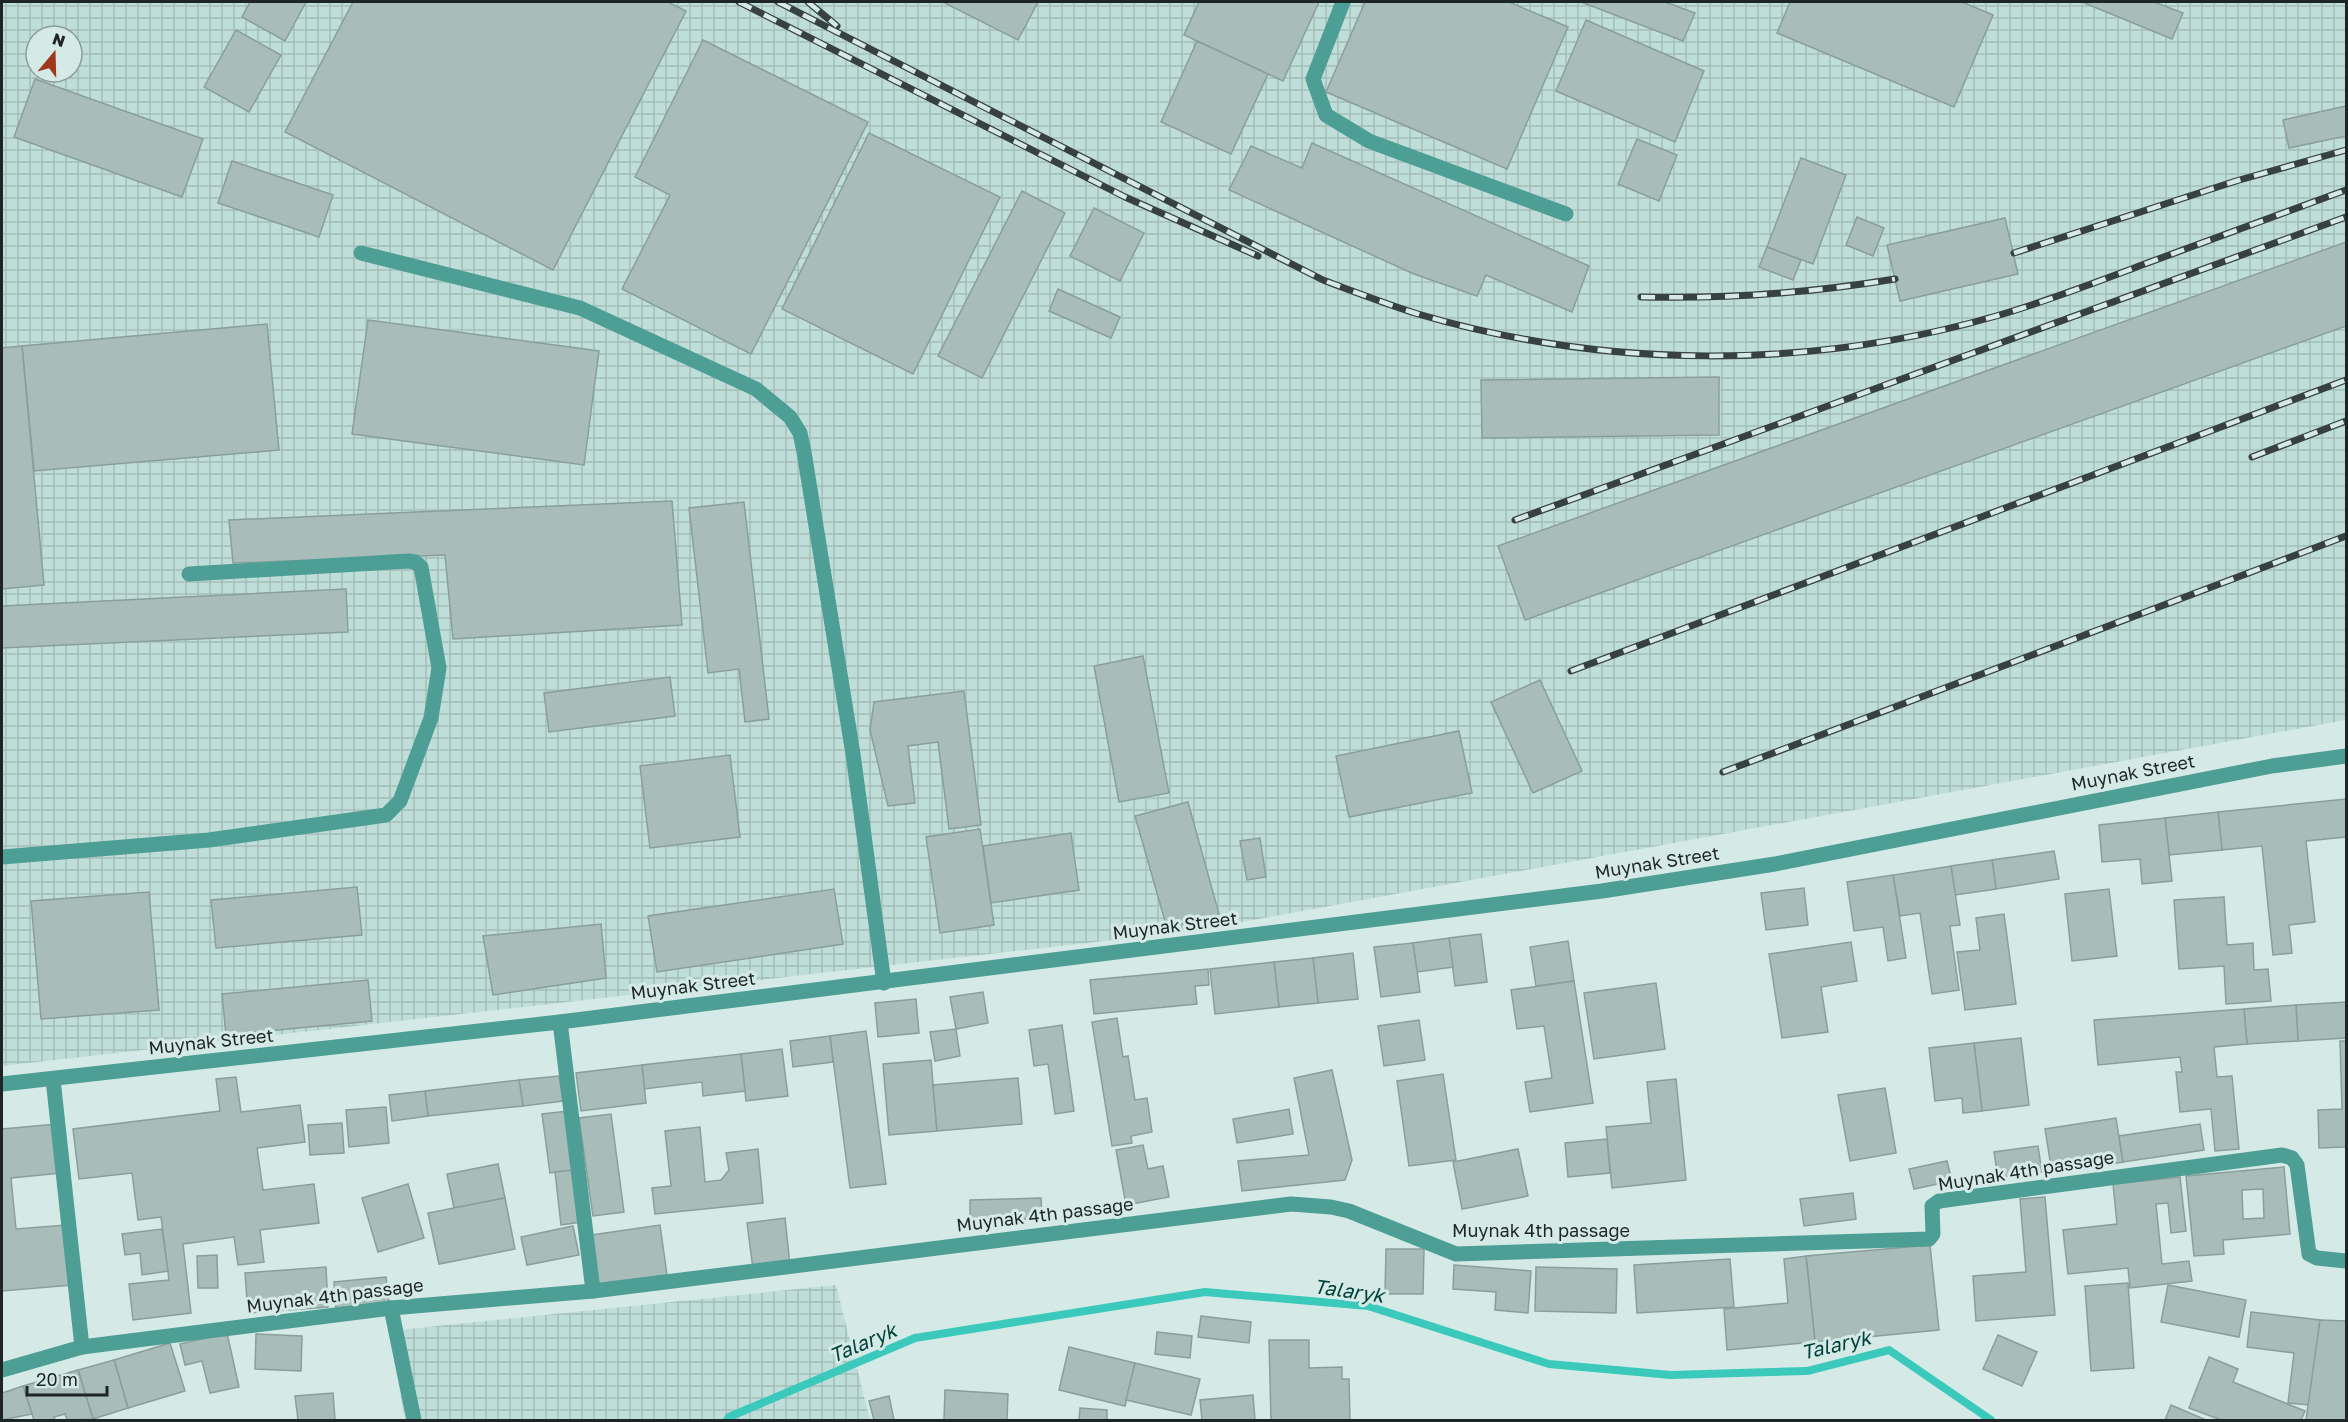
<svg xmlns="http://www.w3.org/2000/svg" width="2348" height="1422" font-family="'Golos Text',sans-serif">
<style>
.industrial{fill:url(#industrial-grid);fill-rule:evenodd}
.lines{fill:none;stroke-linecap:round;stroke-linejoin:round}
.stream{stroke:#3bc9bc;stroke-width:8}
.building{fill:#a8bcb9;stroke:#8a9e9b;stroke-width:1.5;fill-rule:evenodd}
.minor{stroke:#4d9e95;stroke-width:15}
.rail-casing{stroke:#374140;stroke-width:7}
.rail{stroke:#d5eae6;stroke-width:4.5;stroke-dasharray:14;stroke-linecap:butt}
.labels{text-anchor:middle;stroke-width:6;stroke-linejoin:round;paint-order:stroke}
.street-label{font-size:18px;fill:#1e2625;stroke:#d5eae6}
.water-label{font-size:20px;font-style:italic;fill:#00413b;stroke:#d5eae6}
</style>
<defs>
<pattern id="industrial-grid" width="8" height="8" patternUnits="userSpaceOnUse" patternTransform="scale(1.5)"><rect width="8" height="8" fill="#c0ded9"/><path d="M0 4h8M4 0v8" fill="none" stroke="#a5beba"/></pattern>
</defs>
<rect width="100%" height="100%" fill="#d5eae6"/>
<!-- industrial -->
<g class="industrial">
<path d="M2,2H2346V720L1193,931L2,1066ZM36,36H72V72H36Z"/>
<polygon points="836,1285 870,1420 405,1420 389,1331"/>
</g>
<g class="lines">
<!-- stream -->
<polyline class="stream" points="727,1420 729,1417 915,1338 1205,1292 1368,1306 1549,1364 1671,1375 1807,1371 1889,1350 1991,1420"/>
</g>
<!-- building -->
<g class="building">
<polygon points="250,2 306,2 285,41 242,17"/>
<polygon points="353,2 668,2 686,11 553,270 285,132"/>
<polygon points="943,2 1038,2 1018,40"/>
<polygon points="1199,2 1319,2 1283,81 1184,35"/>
<polygon points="1365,2 1509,2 1568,27 1507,169 1326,92"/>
<polygon points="1581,2 1665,2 1695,13 1683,41"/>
<polygon points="1790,2 1962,2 1993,15 1954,107 1777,33"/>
<polygon points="2082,2 2154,2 2183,13 2172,39"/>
<polygon points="1586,20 1704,71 1675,142 1556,91"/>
<polygon points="236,30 281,55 249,112 204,87"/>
<polygon points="703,40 868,122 751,354 622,289 670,195 635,177"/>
<polygon points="1197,41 1268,74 1231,154 1161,122"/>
<polygon points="35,79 203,139 182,197 14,137"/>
<polygon points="2346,106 2346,136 2289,148 2283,120"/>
<polygon points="869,133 1000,197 913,374 782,309"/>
<polygon points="1637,139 1677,155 1659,201 1618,184"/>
<polygon points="1312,143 1589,266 1572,312 1486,275 1477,296 1414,274 1229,190 1251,146 1302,168"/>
<polygon points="1801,158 1846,175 1813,264 1767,247"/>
<polygon points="232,161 333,195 319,237 218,203"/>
<polygon points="1022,191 1065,213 982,378 938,356"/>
<polygon points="1094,208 1144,233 1120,281 1070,256"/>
<polygon points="1857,217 1884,228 1873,256 1846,245"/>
<polygon points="2005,218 2018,274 1900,301 1887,245"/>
<polygon points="2346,242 2346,326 1525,620 1498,546"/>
<polygon points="1767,247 1801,260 1793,280 1759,267"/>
<polygon points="1058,289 1120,317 1111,338 1049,311"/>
<polygon points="368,320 599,351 584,465 352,434"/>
<polygon points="267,324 279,450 34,471 22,346"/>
<polygon points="22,346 44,585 2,589 2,348"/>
<polygon points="1719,377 1719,435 1482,438 1481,380"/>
<polygon points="672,501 682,625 453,639 445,555 233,563 229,520"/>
<polygon points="744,502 769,719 745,722 739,669 708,673 689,508"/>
<polygon points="346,589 348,632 2,648 2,606"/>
<polygon points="1143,656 1169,793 1119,802 1094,666"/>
<polygon points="670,677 675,716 549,732 544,693"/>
<polygon points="1540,680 1582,771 1533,793 1491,702"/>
<polygon points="964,691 981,825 949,829 938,742 908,746 915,803 888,806 870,730 874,702"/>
<polygon points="1459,731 1472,793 1349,817 1336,756"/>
<polygon points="730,755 740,837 650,848 640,766"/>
<polygon points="2346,799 2346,837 2306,841 2315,922 2289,925 2292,953 2273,955 2262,846 2222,850 2218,812"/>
<polygon points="1188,802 1219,914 1167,928 1135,816"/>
<polygon points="2218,812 2222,850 2169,855 2165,818"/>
<polygon points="2165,818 2172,881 2142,884 2140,859 2102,862 2099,825"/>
<polygon points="980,829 994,925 940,933 926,837"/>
<polygon points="1071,833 1079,890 991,903 983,846"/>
<polygon points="1260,838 1266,877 1247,880 1240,841"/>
<polygon points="2054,851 2059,879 1996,889 1992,860"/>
<polygon points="1992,860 1996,889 1955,895 1951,866"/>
<polygon points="1951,866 1960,925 1950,926 1959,990 1932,994 1920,913 1900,916 1893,875"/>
<polygon points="1893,875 1906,958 1888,961 1883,927 1854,931 1847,882"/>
<polygon points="357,887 362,935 216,948 211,900"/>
<polygon points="1804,888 1808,925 1766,930 1761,893"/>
<polygon points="834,889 843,944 657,972 648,916"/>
<polygon points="2109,889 2117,956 2072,961 2065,894"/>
<polygon points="149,892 159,1010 41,1019 31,901"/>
<polygon points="2224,897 2227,945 2253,943 2254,970 2268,969 2271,1001 2226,1004 2224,966 2179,969 2174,900"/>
<polygon points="2004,914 2016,1004 1965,1010 1957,952 1980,950 1976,918"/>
<polygon points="601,924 606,978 493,995 483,936"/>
<polygon points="1481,934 1487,982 1455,986 1449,938"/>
<polygon points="1449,938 1453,967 1417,972 1413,943"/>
<polygon points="1568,941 1574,981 1536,986 1530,947"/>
<polygon points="1851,942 1857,981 1821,987 1828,1032 1782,1038 1769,954"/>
<polygon points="1413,943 1420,992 1381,997 1374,947"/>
<polygon points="1353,953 1358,999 1318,1003 1313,958"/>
<polygon points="1313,958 1318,1003 1279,1007 1274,962"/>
<polygon points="1274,962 1279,1007 1215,1014 1210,969"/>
<polygon points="1208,969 1209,985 1195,986 1197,1004 1094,1014 1090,980"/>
<polygon points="368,980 372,1021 226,1035 222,994"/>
<polygon points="1574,981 1593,1103 1530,1112 1525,1082 1552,1078 1544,1026 1517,1029 1511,990"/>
<polygon points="1656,983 1665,1049 1594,1059 1584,993"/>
<polygon points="983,992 988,1023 956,1029 950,997"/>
<polygon points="916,999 919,1033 878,1037 875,1003"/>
<polygon points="2346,1002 2346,1038 2298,1041 2296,1005"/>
<polygon points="2296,1005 2298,1041 2247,1044 2244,1009"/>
<polygon points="2244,1009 2247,1044 2214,1047 2217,1077 2232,1076 2239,1149 2215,1151 2211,1109 2180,1112 2176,1072 2182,1072 2180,1057 2098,1065 2094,1020"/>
<polygon points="1117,1018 1123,1057 1128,1056 1135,1100 1147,1098 1152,1132 1131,1136 1132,1143 1112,1146 1092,1022"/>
<polygon points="1419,1020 1425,1060 1384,1066 1378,1026"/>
<polygon points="1062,1025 1074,1111 1055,1114 1048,1064 1034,1066 1029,1030"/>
<polygon points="956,1029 960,1056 935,1061 930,1032"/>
<polygon points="866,1031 886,1184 850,1188 830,1036"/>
<polygon points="830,1036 833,1062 793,1067 790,1041"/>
<polygon points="2021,1038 2029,1105 1982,1111 1974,1043"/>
<polygon points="2340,1041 2346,1041 2346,1147 2319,1148 2318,1110 2342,1109"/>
<polygon points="1974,1043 1982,1111 1963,1113 1962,1098 1935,1101 1929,1048"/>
<polygon points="782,1049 788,1096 746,1101 741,1054"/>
<polygon points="741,1054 745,1091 703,1096 702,1082 644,1089 642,1065"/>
<polygon points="931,1060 937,1131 889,1135 883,1064"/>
<polygon points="642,1065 646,1103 581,1111 576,1073"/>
<polygon points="1332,1070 1352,1160 1345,1180 1242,1191 1238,1161 1309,1155 1294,1078"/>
<polygon points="1443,1074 1456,1160 1409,1166 1397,1081"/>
<polygon points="559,1076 563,1101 523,1106 519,1080"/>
<polygon points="236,1077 241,1112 300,1105 305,1142 257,1148 263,1190 314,1184 319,1223 260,1230 264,1262 238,1265 234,1237 183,1244 191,1313 133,1320 129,1284 169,1280 161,1217 138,1220 132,1173 79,1179 73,1129 220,1111 216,1079"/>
<polygon points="1018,1078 1022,1124 937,1131 933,1085"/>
<polygon points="1676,1079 1686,1180 1612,1188 1606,1127 1651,1123 1647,1082"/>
<polygon points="519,1080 523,1106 428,1116 425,1091"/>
<polygon points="1885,1088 1896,1153 1850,1161 1838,1095"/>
<polygon points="425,1091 428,1116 392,1121 389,1095"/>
<polygon points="386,1107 389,1143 349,1147 346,1110"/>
<polygon points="1289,1109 1293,1134 1237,1143 1233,1119"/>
<polygon points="568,1111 575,1170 550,1173 542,1114"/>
<polygon points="611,1114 624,1212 593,1216 579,1118"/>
<polygon points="2116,1118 2123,1162 2052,1173 2045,1129"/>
<polygon points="342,1123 344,1153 310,1155 308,1125"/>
<polygon points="57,1124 61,1173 11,1178 16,1229 66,1225 72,1285 2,1291 2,1129"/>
<polygon points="2200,1124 2204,1150 2123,1162 2119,1136"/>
<polygon points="700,1127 705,1182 721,1180 729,1170 726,1153 758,1149 763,1203 655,1214 652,1188 671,1186 665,1131"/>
<polygon points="1607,1139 1610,1173 1568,1177 1565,1143"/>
<polygon points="1143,1145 1148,1169 1163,1166 1169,1197 1126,1205 1116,1150"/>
<polygon points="2038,1146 2042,1172 1998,1178 1994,1152"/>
<polygon points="1518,1149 1528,1196 1462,1209 1453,1162"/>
<polygon points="1947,1161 1952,1181 1914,1189 1909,1169"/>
<polygon points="498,1164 505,1198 454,1208 447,1174"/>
<path d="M2284,1167L2290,1234L2223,1240L2224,1254L2194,1256L2186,1176ZM2263,1189L2264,1218L2243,1219L2242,1190Z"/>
<polygon points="575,1170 582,1222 561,1225 555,1172"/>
<polygon points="2180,1177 2186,1231 2171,1233 2168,1203 2156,1204 2162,1264 2189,1261 2192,1281 2130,1288 2128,1268 2068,1274 2063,1230 2117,1224 2113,1184"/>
<polygon points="408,1184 424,1238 378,1252 362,1198"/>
<polygon points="1853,1193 1856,1219 1804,1226 1800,1199"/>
<polygon points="2045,1197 2055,1315 1976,1321 1973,1276 2026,1272 2020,1199"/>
<polygon points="505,1198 515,1249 439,1264 428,1213"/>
<polygon points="1041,1198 1042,1219 970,1220 970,1200"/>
<polygon points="785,1218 790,1265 753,1269 747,1223"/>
<polygon points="660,1225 667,1275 599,1284 592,1235"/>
<polygon points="573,1226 579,1255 527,1265 521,1237"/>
<polygon points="162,1229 168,1271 142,1275 140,1253 125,1255 122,1234"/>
<polygon points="1930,1245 1939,1330 1815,1342 1806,1256"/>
<polygon points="1386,1249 1424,1249 1423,1294 1385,1294"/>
<polygon points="217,1255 218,1288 198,1288 197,1256"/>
<polygon points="1806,1256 1815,1342 1727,1350 1724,1309 1788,1303 1784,1259"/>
<polygon points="1730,1259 1734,1307 1637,1313 1634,1265"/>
<polygon points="1454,1265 1531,1271 1528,1313 1495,1310 1496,1292 1453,1289"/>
<polygon points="326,1267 328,1307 248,1313 245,1273"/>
<polygon points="1536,1267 1617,1269 1616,1313 1535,1311"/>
<polygon points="386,1277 389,1303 336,1308 334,1282"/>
<polygon points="2128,1283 2134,1368 2091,1371 2085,1286"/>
<polygon points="2168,1285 2246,1300 2239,1337 2161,1322"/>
<polygon points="2251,1312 2320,1320 2310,1405 2288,1403 2294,1353 2247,1347"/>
<polygon points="1201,1316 1251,1322 1249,1343 1198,1337"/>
<polygon points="2320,1320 2346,1321 2346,1420 2306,1420"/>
<polygon points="1157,1332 1192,1336 1190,1358 1155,1354"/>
<polygon points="227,1333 239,1387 210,1393 202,1361 185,1365 180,1344"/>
<polygon points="256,1334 302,1336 301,1371 255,1369"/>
<polygon points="1998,1335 2037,1352 2022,1386 1983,1369"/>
<polygon points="1269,1340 1309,1340 1309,1368 1342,1367 1342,1379 1349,1379 1350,1420 1271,1420"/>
<polygon points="170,1343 185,1391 128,1408 114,1360"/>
<polygon points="1069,1347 1135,1363 1125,1406 1059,1390"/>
<polygon points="2209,1357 2238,1369 2233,1382 2305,1411 2301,1420 2221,1420 2189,1408"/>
<polygon points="114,1360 128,1408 93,1419 78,1370"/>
<polygon points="1135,1363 1200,1379 1191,1415 1126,1400"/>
<polygon points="78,1370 93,1419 67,1420 65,1414 54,1417 55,1420 34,1420 23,1386"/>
<polygon points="23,1386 32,1414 2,1420 2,1393"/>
<polygon points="945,1390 1008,1394 1007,1420 944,1420"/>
<polygon points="333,1393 335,1420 298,1420 295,1396"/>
<polygon points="1253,1395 1255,1420 1202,1420 1200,1400"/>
<polygon points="889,1396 894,1420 874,1420 869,1401"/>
<polygon points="2171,1405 2206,1420 2165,1420"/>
<polygon points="1080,1408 1107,1410 1107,1420 1079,1420"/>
</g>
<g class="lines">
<!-- minor -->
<g class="minor">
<polyline points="1343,2 1313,79 1326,115 1369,141 1566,214"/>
<polyline points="361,253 580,308 756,389 790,417 800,433 804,452 853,754 884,983"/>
<polyline points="2,857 209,840 386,815 400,801 431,718 439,668 421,567 415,562 409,561 189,574"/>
<polyline points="560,1022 593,1291"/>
<polyline points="53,1079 82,1347"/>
<polyline points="2,1084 560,1022 1602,891 1775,864 2272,766 2346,756"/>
<polyline points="391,1308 414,1420"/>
<polyline points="2,1370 82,1347 296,1320 391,1308 593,1291 1291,1204 1331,1207 1349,1211 1456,1254 1929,1239 1933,1234 1932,1206 1939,1201 2282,1155 2292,1158 2297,1165 2309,1254 2317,1258 2346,1261"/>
</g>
<defs>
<g id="rail">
<polyline points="739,2 1125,197 1258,256"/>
<path d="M778,2L1323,280C1355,292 1386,304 1418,314C1605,369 1809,370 1996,316C2045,302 2094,283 2142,265C2210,240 2278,215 2346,190"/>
<polyline points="808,2 837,26"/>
<polyline points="2014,253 2236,181 2346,150"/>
<path d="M1641,297C1727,299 1810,293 1895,279"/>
<polyline points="2252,457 2346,421"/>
<polyline points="1515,520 2346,217"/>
<polyline points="1571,671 2346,380"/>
<polyline points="1723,772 2346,536"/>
</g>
</defs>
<!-- rail casing -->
<use href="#rail" class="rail-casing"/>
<!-- rail -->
<use href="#rail" class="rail"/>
</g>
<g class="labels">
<!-- street labels -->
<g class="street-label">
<text transform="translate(2133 773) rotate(-11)" y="6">Muynak Street</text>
<text transform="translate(1657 863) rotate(-9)" y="6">Muynak Street</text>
<text transform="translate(1175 926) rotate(-7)" y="6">Muynak Street</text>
<text transform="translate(693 986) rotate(-7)" y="6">Muynak Street</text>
<text transform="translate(211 1042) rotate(-6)" y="6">Muynak Street</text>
<text transform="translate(2026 1171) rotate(-9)" y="6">Muynak 4th passage</text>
<text transform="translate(1045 1215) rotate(-7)" y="6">Muynak 4th passage</text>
<text x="1541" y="1237">Muynak 4th passage</text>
<text transform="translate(335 1296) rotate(-7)" y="6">Muynak 4th passage</text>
</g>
<!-- water labels -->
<g class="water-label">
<text transform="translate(1349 1291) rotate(8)" y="7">Talaryk</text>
<text transform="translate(863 1343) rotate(-23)" y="7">Talaryk</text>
<text transform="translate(1836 1345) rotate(-13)" y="7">Talaryk</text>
</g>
</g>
<!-- border -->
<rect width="2348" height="1422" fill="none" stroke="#1e2625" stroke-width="6"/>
<!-- north arrow -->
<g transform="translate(54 54) rotate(19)"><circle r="28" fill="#d5eae6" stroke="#8c9c99" stroke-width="1.5"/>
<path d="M0-4.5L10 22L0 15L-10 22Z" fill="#a0381b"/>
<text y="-9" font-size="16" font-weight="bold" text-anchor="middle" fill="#1e2625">N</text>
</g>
<!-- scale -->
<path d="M27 1386v9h80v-9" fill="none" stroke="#1e2625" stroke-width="3"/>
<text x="36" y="1386" font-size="18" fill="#1e2625" stroke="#d5eae6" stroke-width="4.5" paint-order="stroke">20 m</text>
</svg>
